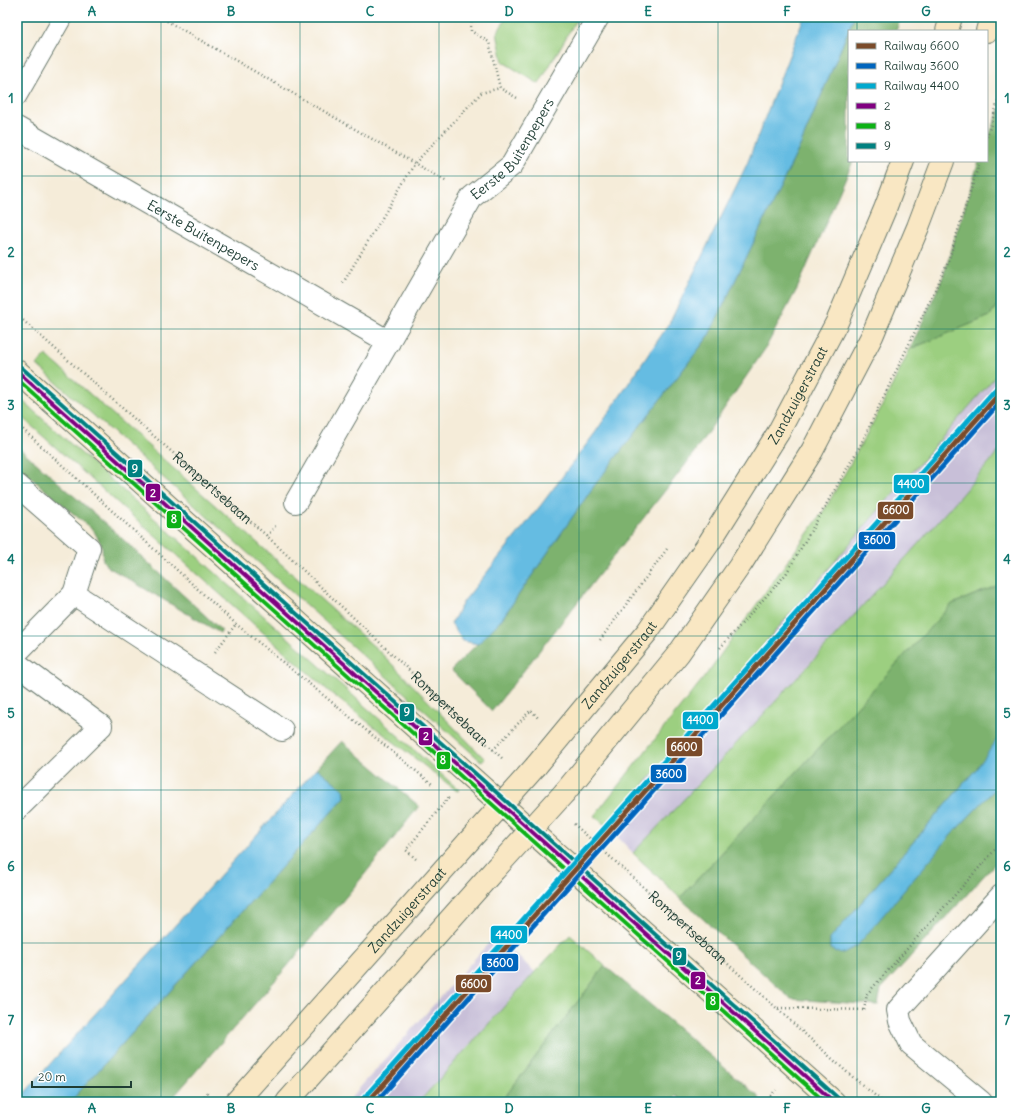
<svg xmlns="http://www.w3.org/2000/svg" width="1018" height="1119" font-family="Delius,sans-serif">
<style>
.industrial{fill:#c8bfd8}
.green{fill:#9ccf80;stroke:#5e865a}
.forest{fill:#7db26e;stroke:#4e7851}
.water{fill:#65bce2;stroke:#427c8b}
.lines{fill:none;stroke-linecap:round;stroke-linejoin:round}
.lane-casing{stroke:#6a7a6e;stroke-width:20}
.street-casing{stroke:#6a7a6e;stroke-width:24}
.secondary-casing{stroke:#6a7a6e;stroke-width:24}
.path{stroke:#6a7a6e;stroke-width:2.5;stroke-dasharray:1 3;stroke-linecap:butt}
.lane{stroke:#fff;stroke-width:18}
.street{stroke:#fff;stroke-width:22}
.secondary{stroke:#f9e7c3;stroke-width:22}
.secondary-bridge-casing{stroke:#6a7a6e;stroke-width:24;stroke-linecap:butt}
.secondary-bridge{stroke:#f9e7c3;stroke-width:22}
.bus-1-casing{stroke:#fff;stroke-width:7}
.bus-2-casing{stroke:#fff;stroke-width:7}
.bus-3-casing{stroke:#fff;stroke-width:7}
.bus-1{stroke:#800080;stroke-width:4}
.bus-2{stroke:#0cb115;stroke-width:4}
.bus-3{stroke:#008080;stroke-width:4}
.rail-1-casing{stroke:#fff;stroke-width:8}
.rail-2-casing{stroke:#fff;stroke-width:8}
.rail-3-casing{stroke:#fff;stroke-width:8}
.rail-1{stroke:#7a4b2a;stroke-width:5}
.rail-2{stroke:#0065bd;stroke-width:5}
.rail-3{stroke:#00a9ce;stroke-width:5}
.grid{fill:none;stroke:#0f766e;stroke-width:1;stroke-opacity:0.55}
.labels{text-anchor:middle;stroke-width:3.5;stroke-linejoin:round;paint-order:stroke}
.street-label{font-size:14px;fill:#1f3d34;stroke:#fff}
.line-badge{stroke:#fff;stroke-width:1.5}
.badge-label{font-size:11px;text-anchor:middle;font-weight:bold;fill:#fff}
.neatline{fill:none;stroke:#0f766e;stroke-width:1.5}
.grid-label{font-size:13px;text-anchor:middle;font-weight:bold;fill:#0f766e}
</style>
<rect width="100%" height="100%" fill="#fff"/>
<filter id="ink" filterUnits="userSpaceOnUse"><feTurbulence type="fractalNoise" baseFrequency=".025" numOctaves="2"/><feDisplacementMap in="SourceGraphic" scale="8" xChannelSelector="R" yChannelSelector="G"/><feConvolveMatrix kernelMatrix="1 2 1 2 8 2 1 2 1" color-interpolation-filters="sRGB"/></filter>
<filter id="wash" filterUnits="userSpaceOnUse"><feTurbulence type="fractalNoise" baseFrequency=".012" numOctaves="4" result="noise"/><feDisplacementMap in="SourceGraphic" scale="16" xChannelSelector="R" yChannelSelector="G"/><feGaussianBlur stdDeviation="0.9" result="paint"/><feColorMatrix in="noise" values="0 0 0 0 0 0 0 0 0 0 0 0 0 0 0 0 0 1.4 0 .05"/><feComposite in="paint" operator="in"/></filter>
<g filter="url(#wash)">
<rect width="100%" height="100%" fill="#f5ecd9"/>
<!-- industrial -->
<g class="industrial">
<polygon points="1001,370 1001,449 908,556 702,781 633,853 608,827 870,520"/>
<polygon points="495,936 535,972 419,1102 347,1102"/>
</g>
<!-- green -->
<g class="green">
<polygon points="507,17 578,17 539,84 503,62 497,33"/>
<polygon points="1001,299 1001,370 870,520 608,827 594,816 706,675 825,509 881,408 910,349 990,316"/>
<polygon points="46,355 379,651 485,759 482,762 37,365"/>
<polygon points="17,396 459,790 457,791 332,694 17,413"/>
<path d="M1001,449V584L952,604L680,898L633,853C759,721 882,587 1001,449Z"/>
<polygon points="570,935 605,966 501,1102 419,1102 535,972"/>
</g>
<!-- forest -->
<g class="forest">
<polygon points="854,17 901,17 896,31 849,31 849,161 853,161 797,289 765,349 686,464 492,711 451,670 501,620 594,486 708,337 800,146"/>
<polygon points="1001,107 1001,299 990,316 910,349 943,277 979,161 987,161 987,140"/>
<polygon points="17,446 115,532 222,631 220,633 108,567 103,561 102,546 94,531 17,466"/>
<polygon points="1001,584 1001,734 999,738 977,768 830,939 830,949 952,834 1001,783 1001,857 881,989 878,1005 791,999 680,898 952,604"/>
<path d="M342,741L419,806C340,908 254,1005 169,1102H70L345,797L344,790L317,768Z"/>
<polygon points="605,966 760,1098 757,1102 683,1102 677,1096 671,1102 501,1102"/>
</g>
<!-- water -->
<g class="water">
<polygon points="804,17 854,17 800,146 708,337 594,486 501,620 478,644 463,641 451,624 464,601 541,505 595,433 669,324 747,164"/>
<polygon points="1001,734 1001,783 952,834 857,946 841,954 830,949 830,939 977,768"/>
<polygon points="317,768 344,790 345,797 70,1102 17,1102 49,1065"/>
</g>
</g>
<g filter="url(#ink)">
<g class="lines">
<defs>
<polyline id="lane" points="17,97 63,17"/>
<g id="street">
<path id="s3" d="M17,128L389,342"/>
<polyline points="17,485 89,548 74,594 282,730"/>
<path id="s4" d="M296,502L472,197L512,165L598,17"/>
<polyline points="17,652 74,594"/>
<polyline points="17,664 101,726 17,809"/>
<polyline points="981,1102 911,1044 900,1021 898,1010 1001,896"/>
</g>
<g id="secondary">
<polyline points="947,31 951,17"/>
<polyline points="987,31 991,17"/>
<polyline points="17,371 834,1102"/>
<path id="s5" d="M536,766L647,632L709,543L778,433L837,322L885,209L903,161"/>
<polyline points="565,792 679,653 741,564 812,451 872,336 918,227 943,161"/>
<path id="s6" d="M236,1102L468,842"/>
<polyline points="287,1102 496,868"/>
</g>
</defs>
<!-- lane casing -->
<use href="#lane" class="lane-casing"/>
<!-- street casing -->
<use href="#street" class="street-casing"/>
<!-- secondary casing -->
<use href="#secondary" class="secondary-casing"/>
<!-- path -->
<g class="path">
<polyline points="160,17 447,182"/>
<polyline points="471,18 471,31 489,42 500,88 517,98"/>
<polyline points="987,137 1001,92"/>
<polyline points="343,283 415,163 481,93 500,88"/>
<path id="s1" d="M17,315L267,536L504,760"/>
<polyline points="17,424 236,624 432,784"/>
<polyline points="267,536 277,524"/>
<polyline points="600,640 667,549"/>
<polyline points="720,648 786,574 860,446 947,265 980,161"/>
<polyline points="215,652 236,624"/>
<polyline points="493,750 531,710 539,719"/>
<path id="s2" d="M574,824L849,1074L883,1102"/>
<polyline points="416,859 406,850 449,797"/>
<polyline points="778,1008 865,1010"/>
<polyline points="864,1010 867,994 1001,843"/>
<polyline points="199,1102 208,1092"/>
<polyline points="765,1102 776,1090"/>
</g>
<!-- lane -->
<use href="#lane" class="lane"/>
<!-- street -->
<use href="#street" class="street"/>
<!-- secondary -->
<use href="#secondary" class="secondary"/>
<defs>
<g id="secondary-bridge">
<polyline points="468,842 536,766"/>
<polyline points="496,868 565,792"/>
</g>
</defs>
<!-- secondary-bridge casing -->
<use href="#secondary-bridge" class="secondary-bridge-casing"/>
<!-- secondary-bridge -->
<use href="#secondary-bridge" class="secondary-bridge"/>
<defs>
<polyline id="bus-1" points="17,371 834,1102"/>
<polyline id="bus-2" points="17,379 825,1102"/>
<polyline id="bus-3" points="21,367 838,1098"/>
</defs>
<!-- bus-1 casing -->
<use href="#bus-1" class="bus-1-casing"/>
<!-- bus-2 casing -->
<use href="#bus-2" class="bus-2-casing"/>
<!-- bus-3 casing -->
<use href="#bus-3" class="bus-3-casing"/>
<!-- bus-1 -->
<use href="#bus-1" class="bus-1"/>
<!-- bus-2 -->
<use href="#bus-2" class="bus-2"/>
<!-- bus-3 -->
<use href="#bus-3" class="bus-3"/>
<defs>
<polyline id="rail-1" points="368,1102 1001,392"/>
<polyline id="rail-2" points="376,1102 1001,401"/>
<polyline id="rail-3" points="364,1098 997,388"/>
</defs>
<!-- rail-1 casing -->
<use href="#rail-1" class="rail-1-casing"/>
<!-- rail-2 casing -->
<use href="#rail-2" class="rail-2-casing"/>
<!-- rail-3 casing -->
<use href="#rail-3" class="rail-3-casing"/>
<!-- rail-1 -->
<use href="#rail-1" class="rail-1"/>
<!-- rail-2 -->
<use href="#rail-2" class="rail-2"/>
<!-- rail-3 -->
<use href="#rail-3" class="rail-3"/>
</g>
</g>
<!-- grid -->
<path class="grid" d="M161,17V1102M300,17V1102M439,17V1102M579,17V1102M718,17V1102M857,17V31M857,161V1102M17,176H1001M17,329H1001M17,483H1001M17,636H1001M17,790H1001M17,943H1001"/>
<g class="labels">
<!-- street labels -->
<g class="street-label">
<text dy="5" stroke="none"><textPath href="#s4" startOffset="416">Eerste Buitenpepers</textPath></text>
<text dy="5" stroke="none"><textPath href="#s3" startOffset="215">Eerste Buitenpepers</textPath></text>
<text dy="5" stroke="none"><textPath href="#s5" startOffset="455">Zandzuigerstraat</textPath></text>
<text dy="5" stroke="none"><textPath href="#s1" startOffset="261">Rompertsebaan</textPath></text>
<text dy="5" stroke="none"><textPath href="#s5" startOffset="131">Zandzuigerstraat</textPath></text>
<text dy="5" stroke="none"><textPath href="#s1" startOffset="585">Rompertsebaan</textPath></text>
<text dy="5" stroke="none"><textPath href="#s6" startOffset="257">Zandzuigerstraat</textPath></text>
<text dy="5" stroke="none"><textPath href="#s2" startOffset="154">Rompertsebaan</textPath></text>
</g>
</g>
<g class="line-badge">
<rect x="127" y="459" width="16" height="19" rx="4" fill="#008080"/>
<rect x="893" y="474" width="37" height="20" rx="4" fill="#00a9ce"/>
<rect x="145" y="483" width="16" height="19" rx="4" fill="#800080"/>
<rect x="877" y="501" width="37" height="19" rx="4" fill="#7a4b2a"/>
<rect x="166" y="510" width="16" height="19" rx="4" fill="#0cb115"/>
<rect x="858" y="531" width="38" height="19" rx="4" fill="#0065bd"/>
<rect x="399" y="703" width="16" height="19" rx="4" fill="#008080"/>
<rect x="682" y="711" width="37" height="19" rx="4" fill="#00a9ce"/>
<rect x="418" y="727" width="15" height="19" rx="4" fill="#800080"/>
<rect x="666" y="737" width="37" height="20" rx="4" fill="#7a4b2a"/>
<rect x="436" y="751" width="15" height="19" rx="4" fill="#0cb115"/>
<rect x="650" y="764" width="37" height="19" rx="4" fill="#0065bd"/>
<rect x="490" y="925" width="38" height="19" rx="4" fill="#00a9ce"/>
<rect x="672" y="947" width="15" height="19" rx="4" fill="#008080"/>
<rect x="481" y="953" width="38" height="19" rx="4" fill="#0065bd"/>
<rect x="690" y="971" width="16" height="19" rx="4" fill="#800080"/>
<rect x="455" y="974" width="37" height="19" rx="4" fill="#7a4b2a"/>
<rect x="705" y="992" width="15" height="19" rx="4" fill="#0cb115"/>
</g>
<g class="badge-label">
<text x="135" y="473">9</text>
<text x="911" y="488">4400</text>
<text x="153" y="497">2</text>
<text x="896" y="514">6600</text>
<text x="174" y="523">8</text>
<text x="877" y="544">3600</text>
<text x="407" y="716">9</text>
<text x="700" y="724">4400</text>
<text x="426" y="740">2</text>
<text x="684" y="751">6600</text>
<text x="443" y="764">8</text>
<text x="669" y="778">3600</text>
<text x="509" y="939">4400</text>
<text x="679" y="960">9</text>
<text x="500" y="967">3600</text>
<text x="698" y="984">2</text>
<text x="474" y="988">6600</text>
<text x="713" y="1005">8</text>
</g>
<!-- margin -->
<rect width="1018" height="1119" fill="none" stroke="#fff" stroke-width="44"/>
<!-- legend -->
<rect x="848" y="30" width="140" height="132" fill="#ffffff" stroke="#a5b1ae"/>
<rect x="856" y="43" width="20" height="6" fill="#7a4b2a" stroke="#a5b1ae"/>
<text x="884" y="50" font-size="12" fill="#1f3d34">Railway 6600</text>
<rect x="856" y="63" width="20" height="6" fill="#0065bd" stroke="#a5b1ae"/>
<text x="884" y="70" font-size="12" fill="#1f3d34">Railway 3600</text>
<rect x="856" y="83" width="20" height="6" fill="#00a9ce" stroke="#a5b1ae"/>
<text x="884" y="90" font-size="12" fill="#1f3d34">Railway 4400</text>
<rect x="856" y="103" width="20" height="6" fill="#800080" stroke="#a5b1ae"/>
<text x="884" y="110" font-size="12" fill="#1f3d34">2</text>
<rect x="856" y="123" width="20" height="6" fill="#0cb115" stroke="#a5b1ae"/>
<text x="884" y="130" font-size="12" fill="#1f3d34">8</text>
<rect x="856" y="143" width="20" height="6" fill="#008080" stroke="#a5b1ae"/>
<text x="884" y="150" font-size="12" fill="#1f3d34">9</text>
<!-- scale -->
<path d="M32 1081v6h99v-6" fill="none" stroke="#1f3d34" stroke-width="2"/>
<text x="38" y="1081" font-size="12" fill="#1f3d34" stroke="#ffffff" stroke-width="3" paint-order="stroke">20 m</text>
<rect x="22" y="22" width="974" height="1075" class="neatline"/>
<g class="grid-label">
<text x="92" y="16">A</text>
<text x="231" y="16">B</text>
<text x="370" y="16">C</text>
<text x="509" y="16">D</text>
<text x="648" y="16">E</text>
<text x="787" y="16">F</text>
<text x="926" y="16">G</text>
<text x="11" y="103">1</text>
<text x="1007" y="103">1</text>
<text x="11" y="257">2</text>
<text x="1007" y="257">2</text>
<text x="11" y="410">3</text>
<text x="1007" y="410">3</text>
<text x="11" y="564">4</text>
<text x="1007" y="564">4</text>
<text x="11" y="718">5</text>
<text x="1007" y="718">5</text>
<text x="11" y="871">6</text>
<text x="1007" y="871">6</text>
<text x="11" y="1025">7</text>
<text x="1007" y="1025">7</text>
<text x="92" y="1113">A</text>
<text x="231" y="1113">B</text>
<text x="370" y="1113">C</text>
<text x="509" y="1113">D</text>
<text x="648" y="1113">E</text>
<text x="787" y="1113">F</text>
<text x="926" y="1113">G</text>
</g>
</svg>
